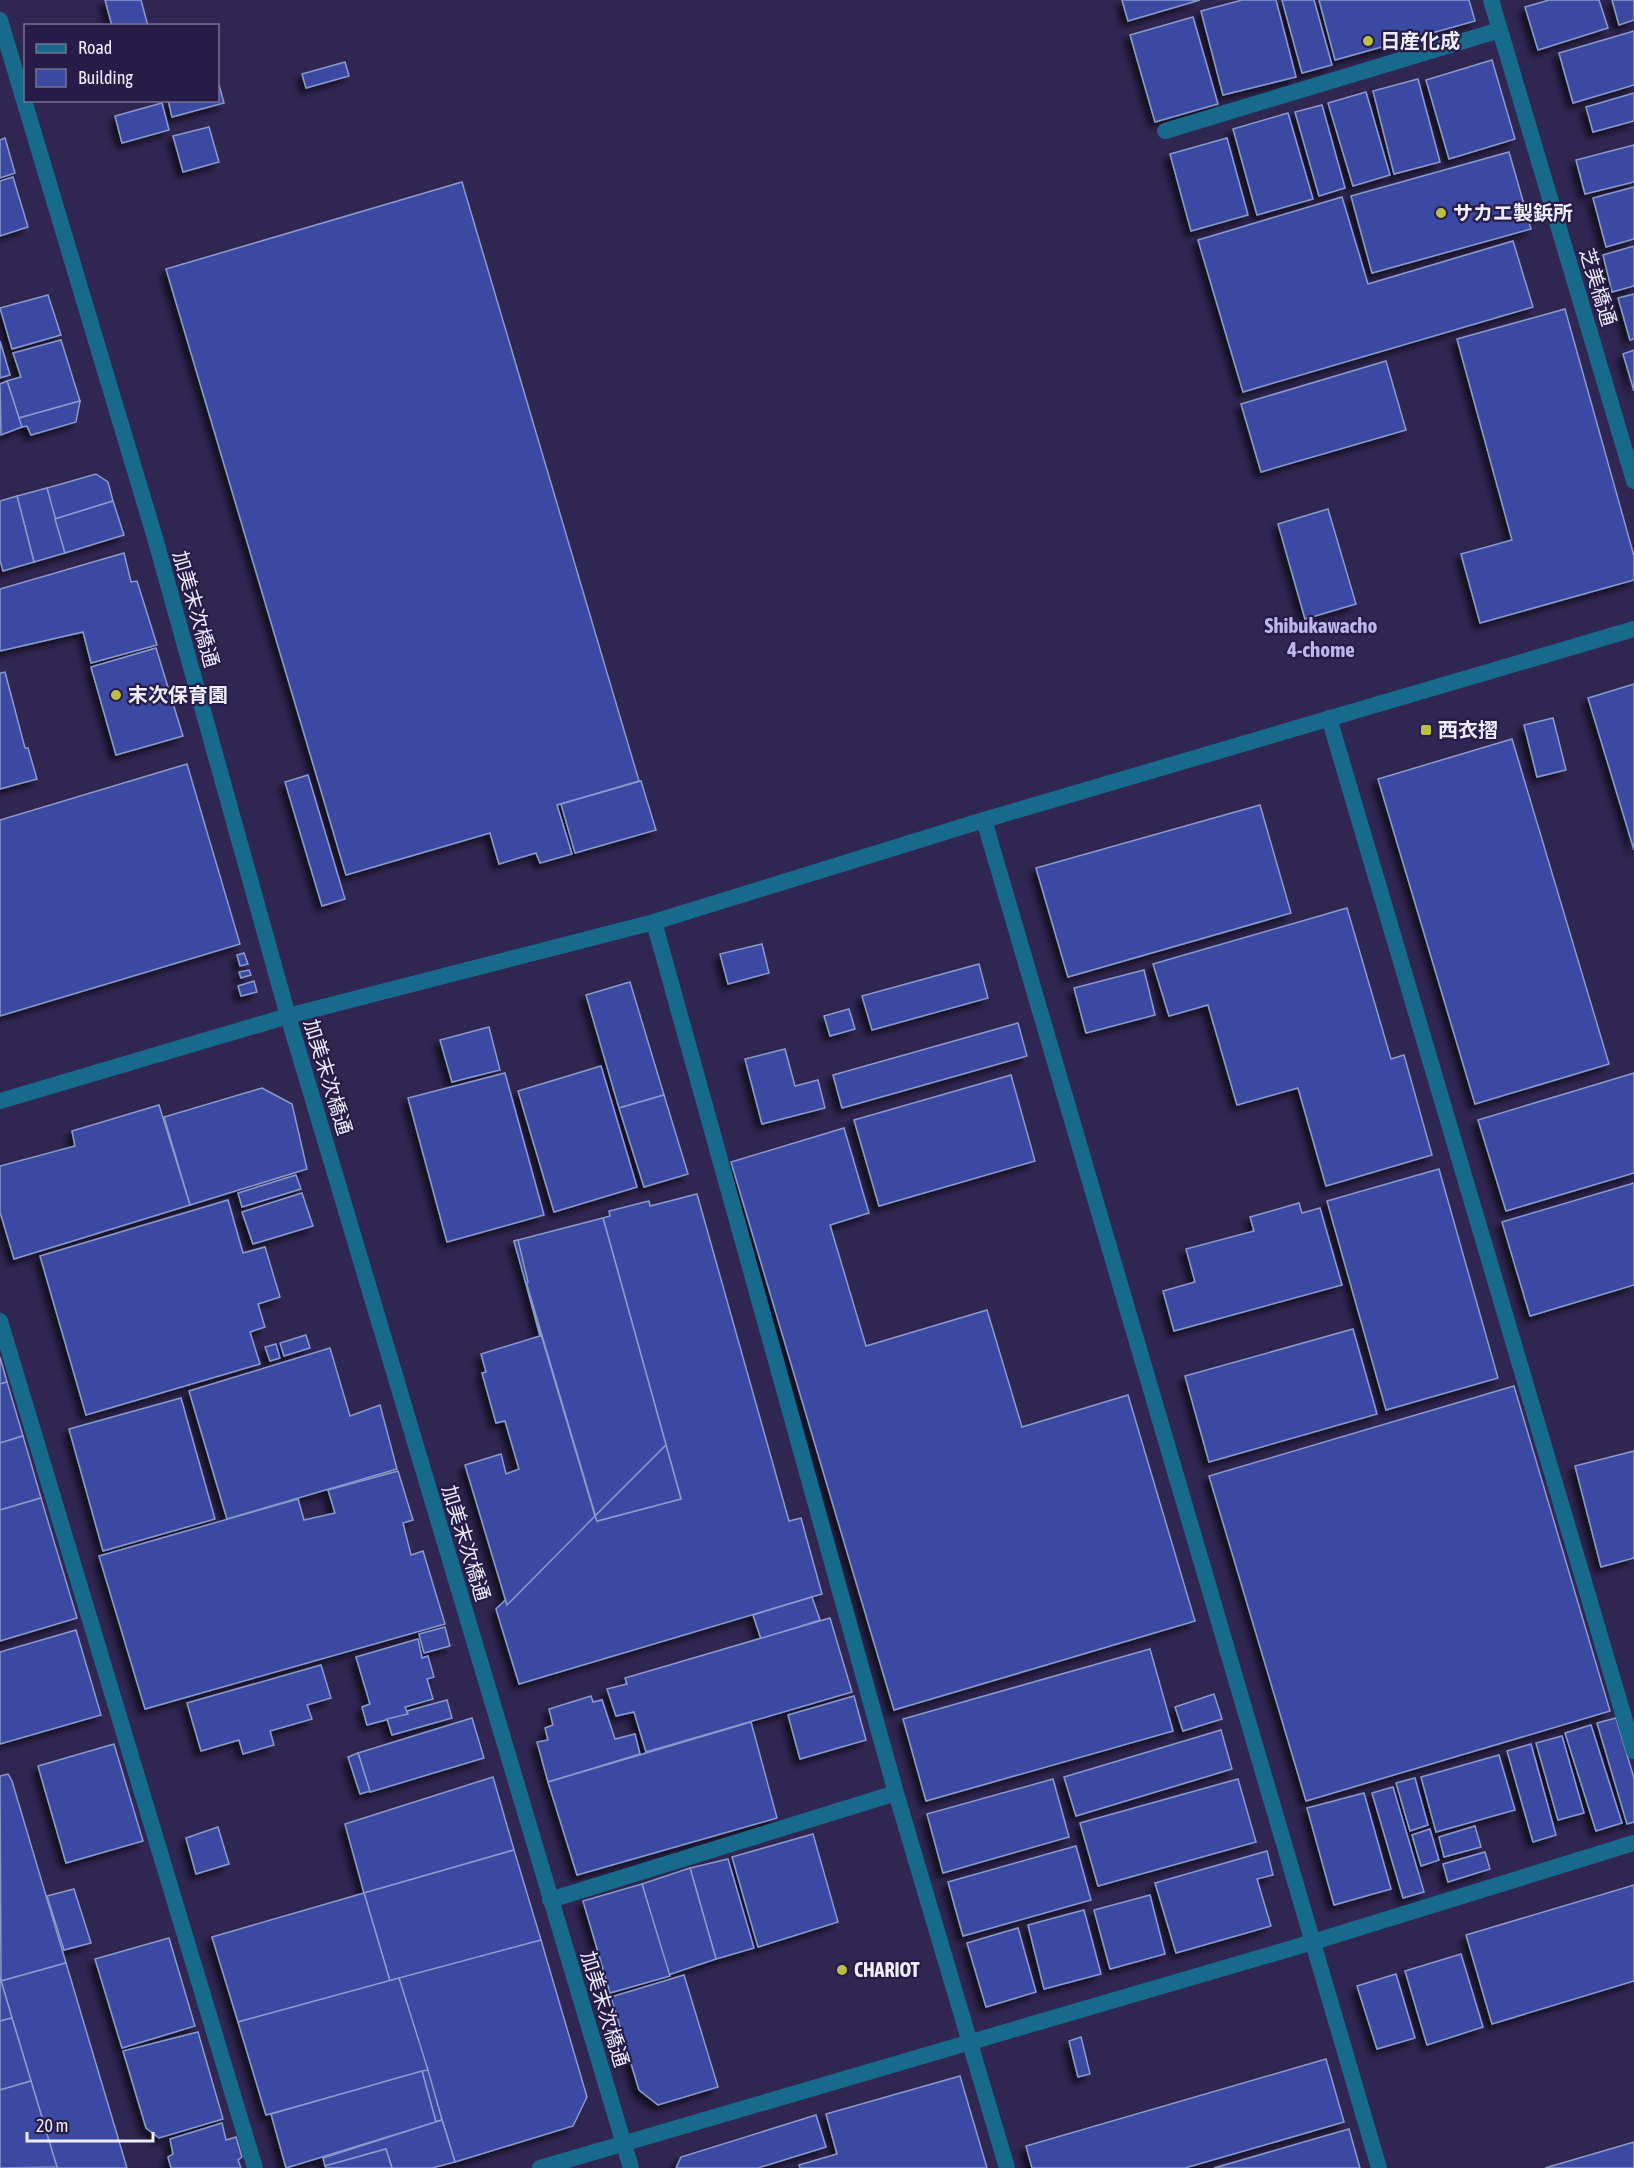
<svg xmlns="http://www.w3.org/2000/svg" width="1634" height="2168" font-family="'Asap Condensed','Noto Sans JP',sans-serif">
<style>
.building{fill:#3a4aa3;stroke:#8999cc;stroke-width:1.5;filter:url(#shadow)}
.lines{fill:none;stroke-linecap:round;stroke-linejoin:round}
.service{stroke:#176a8c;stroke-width:16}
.minor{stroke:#176a8c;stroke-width:16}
.tertiary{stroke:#176a8c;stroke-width:16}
.poi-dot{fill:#bbc044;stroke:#261c47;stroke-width:2}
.labels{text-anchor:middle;stroke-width:4.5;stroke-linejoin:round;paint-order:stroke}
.poi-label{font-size:20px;font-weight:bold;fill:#efedff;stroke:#261c47;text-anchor:start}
.street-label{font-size:20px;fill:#efedff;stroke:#261c47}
.neighbourhood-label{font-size:21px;font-weight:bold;fill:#beb6ed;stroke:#261c47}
</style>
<defs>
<filter id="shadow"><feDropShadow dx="-5.5" dy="5.5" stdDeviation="3" flood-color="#0009"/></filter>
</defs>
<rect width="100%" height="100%" fill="#302652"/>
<!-- building -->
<g class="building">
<polygon points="105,0 141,0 148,26 112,26"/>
<polygon points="1122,0 1200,0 1128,21"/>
<polygon points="1242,0 1276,0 1296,77 1223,95 1201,11"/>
<polygon points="1282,0 1314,0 1332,65 1302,73"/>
<polygon points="1319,0 1469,0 1475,21 1335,60"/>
<polygon points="1549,0 1599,0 1608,28 1538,50 1525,7"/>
<polygon points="1612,0 1634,0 1634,20 1619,25"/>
<polygon points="1193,17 1218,104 1155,122 1130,35"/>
<polygon points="1634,31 1634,85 1573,103 1559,53"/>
<polygon points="1492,60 1515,139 1449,159 1426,80"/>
<polygon points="345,62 349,76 306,88 302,74"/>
<polygon points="1418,79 1440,162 1394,174 1373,91"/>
<polygon points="218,81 224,103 172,117 168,100 218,100"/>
<polygon points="1366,92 1390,175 1353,186 1328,103"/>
<polygon points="1634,93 1634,121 1593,132 1586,107"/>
<polygon points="162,103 169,130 122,143 115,116"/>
<polygon points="1322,105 1345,188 1319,196 1295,112"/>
<polygon points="1288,113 1313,199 1257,215 1233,129"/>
<polygon points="209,127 219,162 183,172 173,136"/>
<polygon points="5,138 15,173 0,178 0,140"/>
<polygon points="1227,138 1248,215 1191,231 1170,154"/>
<polygon points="1634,145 1634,182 1585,194 1576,160"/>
<polygon points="1509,152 1531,229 1372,273 1351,196"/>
<polygon points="13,177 28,227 0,236 0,181"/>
<polygon points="462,182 639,781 557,805 572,854 540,863 536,853 499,864 490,833 346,875 166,269"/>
<polygon points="1634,187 1634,239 1606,247 1593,198"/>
<polygon points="1342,197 1368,284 1513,241 1533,307 1243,392 1198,240"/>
<polygon points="1634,246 1634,286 1612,292 1603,255"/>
<polygon points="1634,294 1634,339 1630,340 1618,298"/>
<polygon points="48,295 61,335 12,349 0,308"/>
<polygon points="1565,309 1634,556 1634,580 1480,623 1461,554 1512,540 1457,339"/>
<polygon points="61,340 80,401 19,418 7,381 21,377 13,353"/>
<polygon points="0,341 10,375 0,378"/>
<polygon points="1634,350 1634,391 1623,354"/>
<polygon points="1386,361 1406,430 1261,472 1241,404"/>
<polygon points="7,381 22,427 1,435 0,384"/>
<polygon points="80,401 76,422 31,435 27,426 22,427 19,418"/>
<polygon points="96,474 108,482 113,501 55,519 47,488"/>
<polygon points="47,488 65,553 34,562 17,496"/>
<polygon points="17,496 34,562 3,571 0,560 0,501"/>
<polygon points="113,501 124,535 65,553 55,519"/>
<polygon points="1328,509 1356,604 1305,619 1278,524"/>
<polygon points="124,553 131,582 137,581 157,645 91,663 83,632 0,651 0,589"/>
<polygon points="156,648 183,736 116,755 91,667"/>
<polygon points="5,672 25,748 28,748 37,779 0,789 0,673"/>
<polygon points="1634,684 1634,850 1588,698"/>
<polygon points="1553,718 1566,770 1537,777 1524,725"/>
<polygon points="1512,739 1609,1064 1475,1104 1378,779"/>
<polygon points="187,764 240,944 0,1016 0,820"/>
<polygon points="308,775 345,899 322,906 285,782"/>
<polygon points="641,781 656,830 575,853 561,804"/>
<polygon points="1260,805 1291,913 1068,977 1036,868"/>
<polygon points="1347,908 1391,1059 1404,1055 1432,1155 1326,1186 1298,1088 1237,1105 1208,1005 1169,1016 1153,964"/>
<polygon points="762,944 769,973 728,984 720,954"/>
<polygon points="244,953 248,964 240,966 237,955"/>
<polygon points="979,964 988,998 872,1030 862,996"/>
<polygon points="249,970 251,975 241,978 239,972"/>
<polygon points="1144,970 1155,1015 1086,1033 1074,988"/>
<polygon points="254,981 257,992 241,996 238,986"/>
<polygon points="630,982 664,1095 619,1108 586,995"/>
<polygon points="849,1009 855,1029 830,1036 824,1016"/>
<polygon points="1018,1023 1027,1056 842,1108 833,1075"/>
<polygon points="489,1027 500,1070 452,1082 440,1040"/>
<polygon points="785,1049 795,1086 818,1080 825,1108 762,1124 745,1059"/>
<polygon points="601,1066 637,1187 554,1212 518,1091"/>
<polygon points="505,1073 544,1215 447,1242 408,1098"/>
<polygon points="1634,1073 1634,1173 1506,1211 1478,1120"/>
<polygon points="1011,1075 1035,1161 879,1206 854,1120"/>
<polygon points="262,1088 292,1104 307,1169 190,1205 164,1117"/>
<polygon points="664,1095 688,1174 644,1187 619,1108"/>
<polygon points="159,1105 190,1205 14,1259 0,1212 0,1166 75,1146 72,1131"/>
<polygon points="844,1128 869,1213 830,1225 866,1346 987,1310 1022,1427 1128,1395 1195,1621 894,1710 731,1162"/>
<polygon points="1439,1169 1498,1378 1386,1410 1327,1201"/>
<polygon points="296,1175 301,1189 242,1207 238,1193"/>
<polygon points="1634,1183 1634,1285 1530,1316 1502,1222"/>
<polygon points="302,1193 313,1226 253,1244 242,1212"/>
<polygon points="697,1194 789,1521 801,1518 822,1594 519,1684 496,1609 666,1445 603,1218 610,1216 609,1211 649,1201 650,1206"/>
<polygon points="228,1200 243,1253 265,1247 280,1297 258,1304 265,1327 250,1332 260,1364 86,1415 40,1256"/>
<polygon points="1299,1203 1302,1213 1320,1208 1342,1285 1174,1331 1163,1291 1195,1282 1186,1249 1254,1231 1250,1217"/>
<polygon points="603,1218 681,1499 597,1521 514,1241"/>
<polygon points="518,1240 528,1282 526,1284 514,1241"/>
<polygon points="526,1284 595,1516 507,1605 465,1465 501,1454 506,1474 519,1469 505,1421 496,1423 482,1373 486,1372 481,1354 540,1336"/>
<polygon points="1353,1329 1377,1414 1209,1462 1185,1376"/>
<polygon points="306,1335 310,1348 284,1356 280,1343"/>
<polygon points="276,1344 280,1358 270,1361 265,1347"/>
<polygon points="330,1348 350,1416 380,1405 397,1469 227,1519 189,1391"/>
<polygon points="0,1357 7,1382 0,1384"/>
<polygon points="7,1382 23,1436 0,1443 0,1384"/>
<polygon points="1514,1386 1610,1711 1306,1801 1209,1476"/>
<polygon points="181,1398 215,1519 103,1551 69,1429"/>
<polygon points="23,1436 41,1498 0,1510 0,1443"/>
<polygon points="666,1445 681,1499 597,1521 595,1516"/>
<polygon points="1634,1451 1634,1558 1601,1567 1575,1466"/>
<polygon points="398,1471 413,1520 403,1523 411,1555 423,1551 445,1624 145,1709 99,1556 298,1499 304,1520 335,1513 328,1490"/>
<polygon points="41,1498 77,1618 0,1641 0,1510"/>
<polygon points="812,1597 820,1620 761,1639 753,1615"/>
<polygon points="830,1618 852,1692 646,1752 634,1712 616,1716 607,1689 627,1684 625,1678"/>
<polygon points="445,1627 450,1646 424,1653 419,1634"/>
<polygon points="76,1630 101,1715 0,1744 0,1652"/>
<polygon points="418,1639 422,1658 428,1656 434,1677 427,1679 433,1699 405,1707 408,1714 367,1725 362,1707 370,1704 356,1657"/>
<polygon points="1150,1649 1173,1731 926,1801 903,1719"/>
<polygon points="321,1665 331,1698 307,1705 312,1719 270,1731 274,1745 243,1754 239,1740 201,1751 187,1703"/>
<polygon points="1214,1694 1222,1719 1183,1731 1175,1707"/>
<polygon points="591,1696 593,1702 602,1700 615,1739 635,1734 640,1754 548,1782 537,1742 548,1740 545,1728 553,1725 549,1709"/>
<polygon points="854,1696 866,1740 800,1759 788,1715"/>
<polygon points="447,1700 452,1718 392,1735 387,1719 408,1714 407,1711"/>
<polygon points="472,1718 484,1758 370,1792 358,1753"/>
<polygon points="1616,1718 1634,1778 1634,1822 1627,1824 1597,1723"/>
<polygon points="751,1722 777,1818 577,1875 548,1782"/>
<polygon points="1591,1725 1622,1823 1596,1831 1565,1733"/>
<polygon points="1221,1730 1232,1769 1076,1816 1064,1777"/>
<polygon points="1562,1736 1584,1813 1558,1820 1536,1743"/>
<polygon points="114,1744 143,1841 66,1863 38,1766"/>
<polygon points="1531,1744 1556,1835 1533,1842 1507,1751"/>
<polygon points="358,1753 370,1791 360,1794 348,1757"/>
<polygon points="1499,1755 1515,1810 1436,1832 1421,1777"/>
<polygon points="8,1774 12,1781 66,1963 1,1981 0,1776"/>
<polygon points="493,1777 514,1850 364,1893 345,1824"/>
<polygon points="1415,1778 1428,1825 1410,1831 1396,1783"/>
<polygon points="1053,1779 1069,1837 943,1873 927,1814"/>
<polygon points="1238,1779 1256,1842 1098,1886 1080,1823"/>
<polygon points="1393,1787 1424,1892 1403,1898 1372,1793"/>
<polygon points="1364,1793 1391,1889 1334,1905 1307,1808"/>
<polygon points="1475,1826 1481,1847 1444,1857 1439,1837"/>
<polygon points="218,1827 229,1864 196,1874 186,1838"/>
<polygon points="1430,1829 1439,1860 1421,1866 1412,1835"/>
<polygon points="813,1834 838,1922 758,1947 732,1857"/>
<polygon points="1076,1846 1091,1900 963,1936 948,1882"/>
<polygon points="514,1850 541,1940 390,1981 364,1893"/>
<polygon points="1267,1851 1273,1875 1257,1879 1271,1926 1176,1953 1155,1883"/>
<polygon points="1485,1852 1490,1869 1448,1882 1443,1864"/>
<polygon points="728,1859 754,1948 716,1959 690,1868"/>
<polygon points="690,1868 716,1959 668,1975 642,1884"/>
<polygon points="642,1884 670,1976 610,1993 583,1901"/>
<polygon points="1634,1885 1634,1981 1492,2024 1466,1935"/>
<polygon points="74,1889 91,1943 64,1950 47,1896"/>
<polygon points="364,1893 390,1981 238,2022 212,1937"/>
<polygon points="1150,1895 1165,1954 1110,1969 1094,1910"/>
<polygon points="1084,1910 1101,1974 1044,1989 1028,1925"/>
<polygon points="1018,1928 1036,1992 986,2007 967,1943"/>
<polygon points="169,1938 195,2026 122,2048 95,1959"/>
<polygon points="541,1940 587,2097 573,2126 455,2162 399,1978"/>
<polygon points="1461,1954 1483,2027 1427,2045 1405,1971"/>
<polygon points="66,1963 127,2168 57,2168 12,2018 1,1981"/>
<polygon points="1396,1974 1415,2038 1377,2049 1357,1986"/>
<polygon points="684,1975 718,2087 658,2105 639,2090 611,1997"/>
<polygon points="0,1977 12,2018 0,2021"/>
<polygon points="399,1978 428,2070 266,2115 238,2022"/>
<polygon points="12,2018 31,2081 0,2090 0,2021"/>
<polygon points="198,2032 223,2119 159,2138 146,2128 123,2051"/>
<polygon points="1081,2037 1090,2074 1078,2077 1069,2041"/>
<polygon points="1326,2059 1344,2122 1185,2168 1032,2168 1026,2146"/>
<polygon points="428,2070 442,2120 436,2122 422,2071"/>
<polygon points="422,2071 436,2122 286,2168 271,2114"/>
<polygon points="960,2076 987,2168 800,2168 799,2165 837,2154 826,2114"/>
<polygon points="31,2081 57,2167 0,2168 0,2090"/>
<polygon points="816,2115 826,2147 758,2168 676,2168 681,2157"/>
<polygon points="442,2120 455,2162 432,2168 392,2168 386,2149 325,2166 323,2158"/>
<polygon points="222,2123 226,2140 236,2137 242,2157 238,2160 241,2168 171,2168 168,2157 173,2154 170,2139"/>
<polygon points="1349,2129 1360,2168 1214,2168"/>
<polygon points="1634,2142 1634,2168 1545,2168"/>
<polygon points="386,2149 392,2168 326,2168 325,2166"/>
</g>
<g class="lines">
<!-- service -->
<polyline class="service" points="1165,131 1500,30"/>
<!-- minor -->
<g class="minor">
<polyline points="1491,0 1634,481"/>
<polyline points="1329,718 1634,1751"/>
<polyline points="984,820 1379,2168"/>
<polyline points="654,922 896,1793 1007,2168"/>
<polyline points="0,1321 255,2168"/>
<polyline points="550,1900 896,1793"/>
<polyline points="540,2168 1313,1942 1634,1843"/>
</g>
<!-- tertiary -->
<g class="tertiary">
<polyline points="0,20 155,538 288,1016 631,2168"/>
<polyline points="0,1101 288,1016 654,922 984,820 1634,629"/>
</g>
</g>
<!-- markers -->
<g class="poi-dot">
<circle cx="1368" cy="41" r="6"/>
<circle cx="1441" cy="213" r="6"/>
<circle cx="116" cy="695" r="6"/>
<rect x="1420" y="724" width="12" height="12" rx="3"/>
<circle cx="842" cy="1970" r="6"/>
</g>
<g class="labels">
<!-- poi labels -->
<g class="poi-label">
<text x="1380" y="48">日産化成</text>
<text x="1453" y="220">サカエ製鋲所</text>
<text x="128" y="702">末次保育園</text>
<text x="1438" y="737">西衣摺</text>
<text x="854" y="1977">CHARIOT</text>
</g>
<!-- street labels -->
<g class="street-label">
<text transform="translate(1598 287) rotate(73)" y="7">芝美橋通</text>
<text transform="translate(196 609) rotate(74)" y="7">加美末次橋通</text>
<text transform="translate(328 1077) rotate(73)" y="7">加美末次橋通</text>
<text transform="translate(466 1543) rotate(73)" y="7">加美末次橋通</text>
<text transform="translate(605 2009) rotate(73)" y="7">加美末次橋通</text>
</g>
<!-- neighbourhood labels -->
<g class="neighbourhood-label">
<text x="1321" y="633">Shibukawacho<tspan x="1321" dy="24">4-chome</tspan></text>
</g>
</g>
<!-- legend -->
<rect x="24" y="24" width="195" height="78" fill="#261c47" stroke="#767091" stroke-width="1.5"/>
<rect x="36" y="44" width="30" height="9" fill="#176a8c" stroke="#767091" stroke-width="1.5"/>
<text x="78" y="54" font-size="18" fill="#efedff">Road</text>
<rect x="36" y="69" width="30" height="18" fill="#3a4aa3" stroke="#767091" stroke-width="1.5"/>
<text x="78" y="84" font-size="18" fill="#efedff">Building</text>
<!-- scale -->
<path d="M27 2132v9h126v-9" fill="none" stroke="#efedff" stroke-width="3"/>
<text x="36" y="2132" font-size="18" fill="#efedff" stroke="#261c47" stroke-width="4.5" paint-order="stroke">20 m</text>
</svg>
